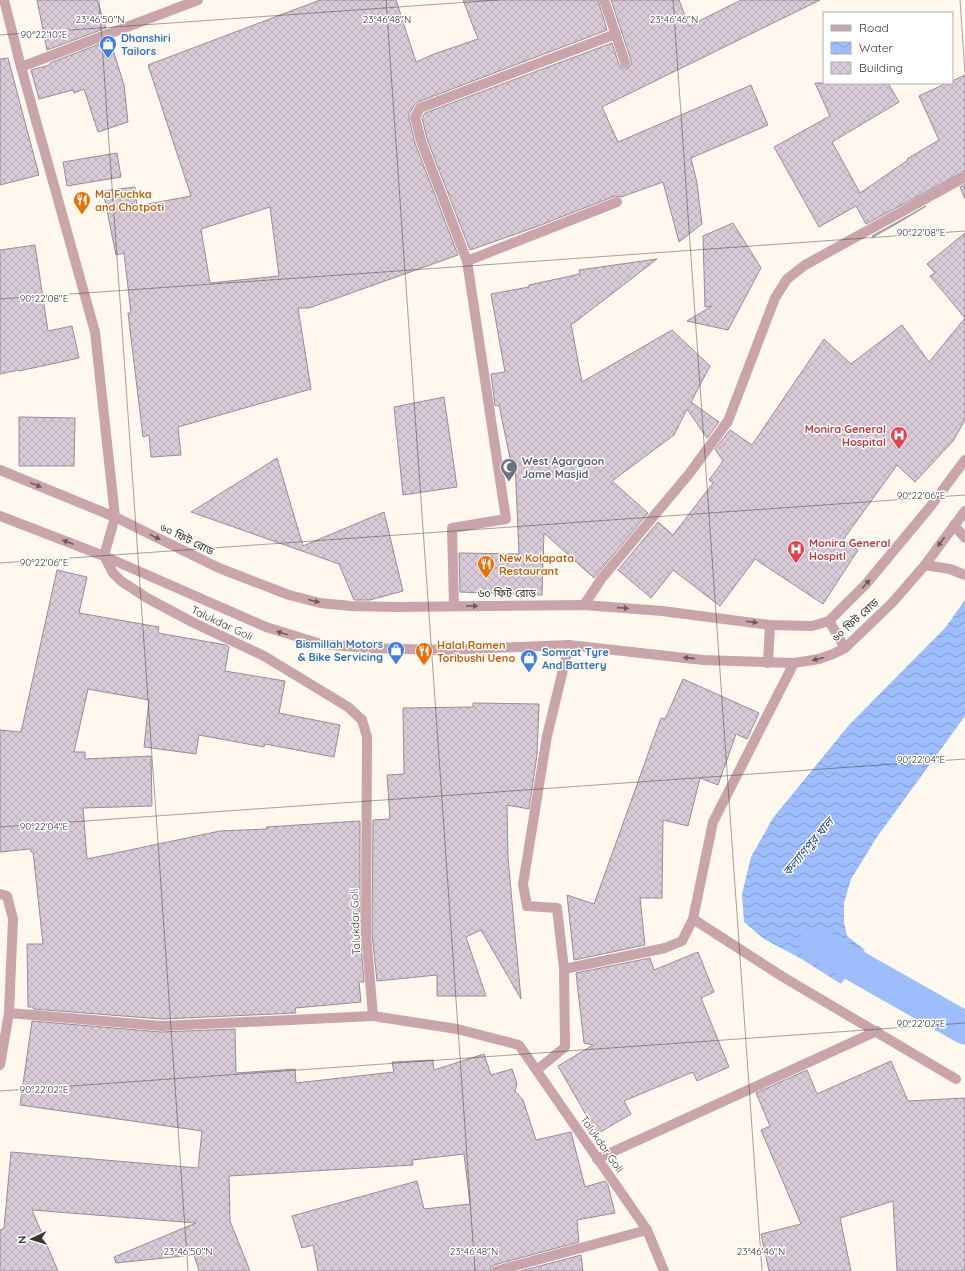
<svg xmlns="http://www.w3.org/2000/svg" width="965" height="1271" font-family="Quicksand,'Noto Sans Bengali',sans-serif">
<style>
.water{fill:url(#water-waves)}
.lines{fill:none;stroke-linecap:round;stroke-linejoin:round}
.canal{stroke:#9dbdfd;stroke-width:33}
.building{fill:url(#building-cross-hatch);stroke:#998c97;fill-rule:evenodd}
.minor{stroke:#c9a4ab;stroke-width:10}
.tertiary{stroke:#c9a4ab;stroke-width:10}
.oneway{fill:#6b5c5a}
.ticks{fill:none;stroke:#39352f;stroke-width:1;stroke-opacity:0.45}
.labels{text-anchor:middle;stroke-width:3;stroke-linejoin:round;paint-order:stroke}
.shop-label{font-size:11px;font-weight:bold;fill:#366cbe;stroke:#fff;text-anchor:start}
.food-label{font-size:11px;font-weight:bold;fill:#c56008;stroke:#fff;text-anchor:start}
.health-label{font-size:11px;font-weight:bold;fill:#be3a42;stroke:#fff;text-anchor:end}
.worship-label{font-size:11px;font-weight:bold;fill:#5b616d;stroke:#fff;text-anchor:start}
.street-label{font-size:11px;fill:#39352f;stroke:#fff}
.water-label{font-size:12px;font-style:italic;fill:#23438d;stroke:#fff}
.ticks-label{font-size:10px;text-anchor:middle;fill:#39352f;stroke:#fff;stroke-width:3;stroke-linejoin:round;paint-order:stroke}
</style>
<defs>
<pattern id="water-waves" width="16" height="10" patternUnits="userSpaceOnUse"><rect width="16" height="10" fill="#9dbdfd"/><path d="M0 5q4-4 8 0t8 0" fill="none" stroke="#819acd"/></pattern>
<pattern id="building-cross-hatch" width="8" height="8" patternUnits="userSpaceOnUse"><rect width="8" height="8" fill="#d8cbd7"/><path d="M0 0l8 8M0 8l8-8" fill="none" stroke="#baafb9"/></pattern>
</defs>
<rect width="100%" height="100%" fill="#fef8ef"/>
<!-- water -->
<polygon class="water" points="965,600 965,716 877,837 851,879 844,903 844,922 847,936 865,950 841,984 800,958 764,939 744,922 742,894 751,857 773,818 849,725 945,628"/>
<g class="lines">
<!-- canal -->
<polyline class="canal" points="815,943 965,1028"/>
</g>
<!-- building -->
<g class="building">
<polygon points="37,0 97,0 106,28 47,50"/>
<path d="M320,0H396L416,62L434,54L478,39L463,0H598L607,30L418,102L415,104L409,114V118L415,143L458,255L309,308H298L311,389L178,427L181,455L151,457L149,435L143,437L128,313H131L124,253L116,255L103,191L135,187L137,206L191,196L148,65ZM270,207L279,276L210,283L201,229Z"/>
<polygon points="611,0 679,0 689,26 741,0 820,0 602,107 618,142 751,85 768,125 691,158 697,183 702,224 679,242 663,182 621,197 615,196 533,228 470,250 427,139 422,118 425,113 612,43 619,64 623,68 627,68 631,64 631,60"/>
<polygon points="110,40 124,85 128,122 98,132 84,89 74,93 73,90 39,99 31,70 50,65 50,63"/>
<polygon points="8,58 39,175 0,185 0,59"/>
<polygon points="965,75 965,171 866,224 856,206 819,227 774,147 830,116 815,83 888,83 899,102 832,142 860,193 908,160 907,159 939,140 919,96 947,83 952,83 952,81"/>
<polygon points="117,153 121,177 67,186 63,162"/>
<polygon points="965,184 965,199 960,187"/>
<polygon points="926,206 898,223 873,237 872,236"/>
<polygon points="733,223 761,268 728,330 687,321 712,306 705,307 703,236"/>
<polygon points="965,233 965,420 953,441 915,482 897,465 843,540 858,550 823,604 755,559 720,606 673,570 651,598 618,570 658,522 673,535 713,483 709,480 723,461 715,449 730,430 752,445 824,339 851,364 902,325 929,362 965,318 930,276 935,273 927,264"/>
<polygon points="35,245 48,331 72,326 79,358 19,371 19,370 0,374 0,250"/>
<polygon points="657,259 574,323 571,324 582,382 672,330 710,366 691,402 719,422 707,438 687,409 674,435 612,481 648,513 594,578 544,533 542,595 460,592 459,553 519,554 515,462 511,463 499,405 495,406 491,374 505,372 491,294 529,287 529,285 580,274 579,270"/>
<polygon points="444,397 457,487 403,495 394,407"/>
<polygon points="19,417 75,418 74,466 19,466"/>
<polygon points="277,458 303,546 384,512 403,591 370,600 354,600 339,564 191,512"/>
<polygon points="57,570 87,577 79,613 159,627 158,633 226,645 229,647 225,671 285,681 279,713 340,725 334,757 265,744 264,747 199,735 196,754 144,747 149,700 88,689 74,752 85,752 85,759 151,756 152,806 83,808 87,859 220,831 267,829 266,827 360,821 360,933 364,982 359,982 361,1002 295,1008 296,1013 162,1019 33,1009 34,1007 28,1007 27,944 43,944 33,852 31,852 30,849 0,852 0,730 21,732"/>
<polygon points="683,679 759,713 747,739 736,734 718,785 700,778 688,826 663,820 662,898 640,898 645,945 574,960 567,895 594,904 661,718 665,719"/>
<polygon points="473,703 539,704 537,755 529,809 507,805 508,858 521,999 481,930 466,937 486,996 437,996 437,975 377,981 372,933 373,820 390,819 387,775 404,774 403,708 473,707"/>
<polygon points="698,952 714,992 701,998 729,1067 697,1081 693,1072 624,1101 631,1114 597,1134 558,1066 593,1045 584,1043 576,973 650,958 654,970"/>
<polygon points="32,1021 161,1032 235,1029 236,1073 295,1069 296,1083 394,1072 392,1062 433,1060 434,1070 484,1054 491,1075 512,1069 517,1084 515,1091 523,1100 536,1140 571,1132 585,1187 605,1181 608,1185 615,1213 577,1220 579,1242 494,1265 491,1267 490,1271 318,1271 313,1245 302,1248 292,1216 417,1181 424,1209 470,1204 464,1154 412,1160 413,1165 229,1176 230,1221 250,1271 199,1271 194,1255 116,1263 114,1257 196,1223 32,1210 58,1271 0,1271 0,1230 4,1228 11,1152 198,1168 202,1131 20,1105"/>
<polygon points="891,1061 908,1101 965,1098 965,1271 897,1271 893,1201 840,1218 851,1271 769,1271 761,1234 801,1224 761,1130 770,1126 756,1093 807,1070 817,1094"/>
<polygon points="581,1255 583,1271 521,1271"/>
</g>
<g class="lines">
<!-- minor -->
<g class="minor">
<polyline points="4,0 21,67 95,332 115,517"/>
<polyline points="604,0 625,62"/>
<polyline points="21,67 198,0"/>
<polyline points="467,261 617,202"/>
<polyline points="954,525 965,538"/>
<polyline points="104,556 113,573 121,581 147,598 194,623 264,656 348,707 362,720 367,737 366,933 373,1016 457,1029 519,1045 647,1230 664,1271"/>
<polyline points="925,565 950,569 965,575"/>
<polyline points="584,605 602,578 689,474 728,421 775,298 787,279 805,265 965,177"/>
<polyline points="454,606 452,528 506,519 467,261 421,141 415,117 420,108 616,34"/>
<polyline points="0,894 7,896 13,919 9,1013 162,1026 373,1016"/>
<polyline points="693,919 783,977 956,1079"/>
<polyline points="564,969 665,948 682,941 693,919 713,822 794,663"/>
<polyline points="0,1065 9,1013"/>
<polyline points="537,1070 565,1047 564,969 557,908 527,906 523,884 547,736 569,645"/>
<polyline points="597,1159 877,1031"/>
<polyline points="496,1271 647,1230"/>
</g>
<!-- tertiary -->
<g class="tertiary">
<polyline points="0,470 115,517 219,568 289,595 320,603 351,606 397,607 584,605 662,611 770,625 812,626 829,621 866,584 930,507 965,460"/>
<polyline points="0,516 104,556 266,627 321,644 368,648 443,650 569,645 703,660 794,663 819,659 833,654 845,648 892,603 925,565 965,511"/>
<polyline points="104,556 115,517"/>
<polyline points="829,621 845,648"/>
<polyline points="768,663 770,625"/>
</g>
</g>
<!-- one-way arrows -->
<defs><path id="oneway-solid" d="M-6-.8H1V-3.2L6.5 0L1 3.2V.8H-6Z"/></defs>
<g class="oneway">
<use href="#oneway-solid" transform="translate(36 485) rotate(22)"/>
<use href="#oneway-solid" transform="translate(155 537) rotate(26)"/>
<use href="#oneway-solid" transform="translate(68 542) rotate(-159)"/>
<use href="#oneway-solid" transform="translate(941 542) rotate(126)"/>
<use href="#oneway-solid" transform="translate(866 584) rotate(-48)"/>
<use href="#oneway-solid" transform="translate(314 601) rotate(14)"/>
<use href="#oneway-solid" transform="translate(472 606)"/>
<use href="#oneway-solid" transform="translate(623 608) rotate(4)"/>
<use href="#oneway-solid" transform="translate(752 622) rotate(7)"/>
<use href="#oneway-solid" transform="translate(282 633) rotate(-162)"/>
<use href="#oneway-solid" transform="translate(689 658) rotate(-174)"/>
<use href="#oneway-solid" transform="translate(818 659) rotate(166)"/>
</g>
<!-- ticks -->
<path class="ticks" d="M99,0L188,1271M386,0L475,1271M673,0L762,1271M960,0L965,73M0,35L498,0M0,299L965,231M0,563L965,495M0,827L965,759M0,1091L965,1023"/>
<!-- icons -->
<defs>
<symbol id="shop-pin" viewBox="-11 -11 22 30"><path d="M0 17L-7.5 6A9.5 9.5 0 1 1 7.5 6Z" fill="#3f7fe0" stroke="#fff"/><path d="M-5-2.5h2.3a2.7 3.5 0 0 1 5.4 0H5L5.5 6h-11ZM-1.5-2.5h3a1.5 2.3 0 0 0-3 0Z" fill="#fff"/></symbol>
<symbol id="restaurant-pin" viewBox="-11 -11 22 30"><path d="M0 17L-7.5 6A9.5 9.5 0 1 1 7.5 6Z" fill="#e8710a" stroke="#fff"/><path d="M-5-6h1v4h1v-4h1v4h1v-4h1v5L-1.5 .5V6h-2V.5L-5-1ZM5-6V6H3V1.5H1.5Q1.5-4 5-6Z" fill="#fff"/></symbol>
<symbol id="hospital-pin" viewBox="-11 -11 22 30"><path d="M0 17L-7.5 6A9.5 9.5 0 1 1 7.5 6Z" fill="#e0444e" stroke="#fff"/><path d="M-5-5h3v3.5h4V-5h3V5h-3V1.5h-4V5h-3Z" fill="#fff"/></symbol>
<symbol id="mosque-pin" viewBox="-11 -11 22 30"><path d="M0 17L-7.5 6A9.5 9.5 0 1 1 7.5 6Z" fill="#6b7280" stroke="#fff"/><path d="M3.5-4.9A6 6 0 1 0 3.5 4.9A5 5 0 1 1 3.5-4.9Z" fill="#fff"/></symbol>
</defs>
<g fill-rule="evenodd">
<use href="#shop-pin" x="98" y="34" width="20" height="27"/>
<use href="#restaurant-pin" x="72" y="190" width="20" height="27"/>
<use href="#hospital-pin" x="889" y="425" width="20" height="27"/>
<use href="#mosque-pin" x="499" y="457" width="20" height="27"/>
<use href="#hospital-pin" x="786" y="539" width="20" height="27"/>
<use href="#restaurant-pin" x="476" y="554" width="20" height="27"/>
<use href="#shop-pin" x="386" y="640" width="20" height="27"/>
<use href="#restaurant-pin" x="414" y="641" width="20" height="27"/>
<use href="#shop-pin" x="519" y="648" width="20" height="27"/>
</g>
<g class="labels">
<!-- shop labels -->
<g class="shop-label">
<text x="121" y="42">Dhanshiri<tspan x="121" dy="13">Tailors</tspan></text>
<text x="383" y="648" text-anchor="end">Bismillah Motors<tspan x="383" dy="13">&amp; Bike Servicing</tspan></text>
<text x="542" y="656">Somrat Tyre<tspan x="542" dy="13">And Battery</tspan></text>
</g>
<!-- food labels -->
<g class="food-label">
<text x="95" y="198">Ma Fuchka<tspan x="95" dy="13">and Chotpoti</tspan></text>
<text x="499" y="562">New Kolapata<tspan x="499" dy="13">Restaurant</tspan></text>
<text x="437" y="649">Halal Ramen<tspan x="437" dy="13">Toribushi Ueno</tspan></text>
</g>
<!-- health labels -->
<g class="health-label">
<text x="886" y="433">Monira General<tspan x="886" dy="13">Hospital</tspan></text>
<text x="809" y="547" text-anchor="start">Monira General<tspan x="809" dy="13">Hospitl</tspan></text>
</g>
<!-- worship labels -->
<g class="worship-label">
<text x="522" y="465">West Agargaon<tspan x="522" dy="13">Jame Masjid</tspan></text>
</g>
<!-- street labels -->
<g class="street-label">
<text transform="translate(187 539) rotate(26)" y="4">৬০ ফিট রোড</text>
<text x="507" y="597">৬০ ফিট রোড</text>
<text transform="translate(855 620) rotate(-42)" y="4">৬০ ফিট রোড</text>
<text transform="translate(222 623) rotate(25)" y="4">Talukdar Goli</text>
<text transform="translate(355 922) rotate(-92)" y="4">Talukdar Goli</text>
<text transform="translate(602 1144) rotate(55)" y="4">Talukdar Goli</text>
</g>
<!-- water labels -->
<g class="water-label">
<text transform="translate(808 847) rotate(-50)" y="4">কল্যাণপুর খাল</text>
</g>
</g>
<g class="ticks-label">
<text x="100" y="23">23°46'50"N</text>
<text x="387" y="23">23°46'48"N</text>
<text x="674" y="23">23°46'46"N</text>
<text x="44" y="38">90°22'10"E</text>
<text x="921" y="236">90°22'08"E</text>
<text x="44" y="302">90°22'08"E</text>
<text x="921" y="499">90°22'06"E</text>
<text x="44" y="566">90°22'06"E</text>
<text x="921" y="763">90°22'04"E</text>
<text x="44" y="830">90°22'04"E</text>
<text x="921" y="1027">90°22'02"E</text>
<text x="44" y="1093">90°22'02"E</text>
<text x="188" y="1255">23°46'50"N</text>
<text x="474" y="1255">23°46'48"N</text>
<text x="761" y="1255">23°46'46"N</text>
</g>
<!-- legend -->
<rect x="823" y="12" width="130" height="72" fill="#ffffff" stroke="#b0aeac"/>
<rect x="831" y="25" width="20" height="6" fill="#c9a4ab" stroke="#b0aeac"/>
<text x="859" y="32" font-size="12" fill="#39352f">Road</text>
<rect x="831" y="42" width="20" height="12" fill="url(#water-waves)" stroke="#b0aeac"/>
<text x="859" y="52" font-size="12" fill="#39352f">Water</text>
<rect x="831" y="62" width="20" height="12" fill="url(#building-cross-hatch)" stroke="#b0aeac"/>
<text x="859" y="72" font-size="12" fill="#39352f">Building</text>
<!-- north arrow -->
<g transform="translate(32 1239) rotate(266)" stroke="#ffffff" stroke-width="3" paint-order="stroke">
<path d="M0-3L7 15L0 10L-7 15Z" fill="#39352f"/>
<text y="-6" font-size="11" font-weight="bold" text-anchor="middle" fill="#39352f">N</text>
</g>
</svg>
